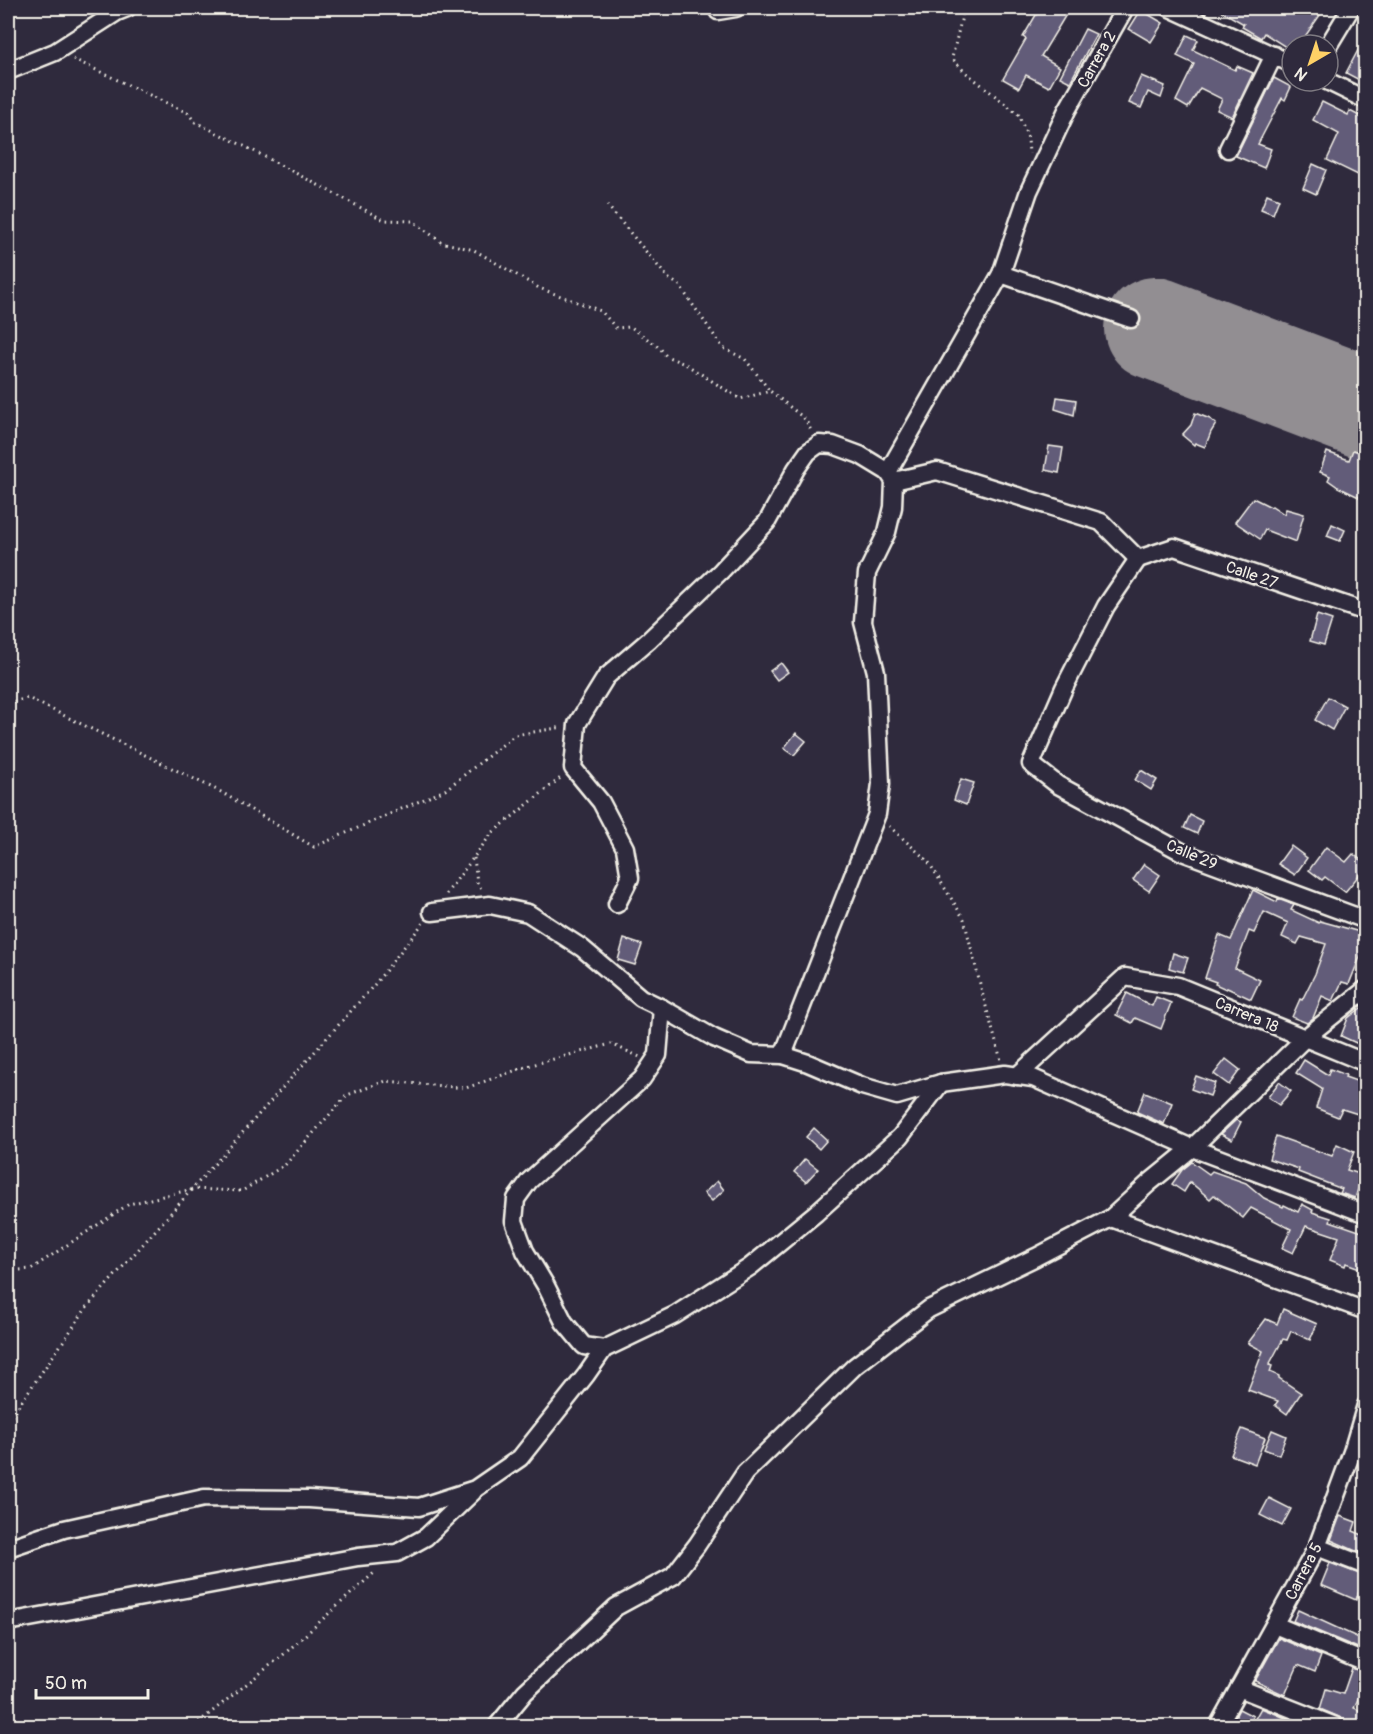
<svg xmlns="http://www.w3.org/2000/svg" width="1373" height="1734" font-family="Pangolin,sans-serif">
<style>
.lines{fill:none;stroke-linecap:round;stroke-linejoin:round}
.runway{stroke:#928e92;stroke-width:102}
.building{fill:#625b79;stroke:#f4f1e8;stroke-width:1.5}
.street-casing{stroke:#f4f1e8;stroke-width:21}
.path{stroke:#f4f1e8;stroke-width:3;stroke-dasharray:1.5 4.5;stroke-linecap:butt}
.street{stroke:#2f2a3d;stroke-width:16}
.labels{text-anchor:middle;stroke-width:5;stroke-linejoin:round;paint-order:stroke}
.street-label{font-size:16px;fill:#f4f1e8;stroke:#2f2a3d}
</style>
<rect width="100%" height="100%" fill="#2f2a3d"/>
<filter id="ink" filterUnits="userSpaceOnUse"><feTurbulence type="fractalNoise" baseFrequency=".0167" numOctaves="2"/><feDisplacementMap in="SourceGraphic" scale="12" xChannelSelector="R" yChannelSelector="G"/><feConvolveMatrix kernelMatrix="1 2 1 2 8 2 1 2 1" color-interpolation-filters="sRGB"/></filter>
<g filter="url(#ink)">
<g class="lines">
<!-- runway -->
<polyline class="runway" points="1155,328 1366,408"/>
</g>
<!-- building -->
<g class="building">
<polygon points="1040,8 1070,8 1041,56 1060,67 1049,87 1026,75 1019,88 1003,79 1026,39 1023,37"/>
<polygon points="1216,8 1274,8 1285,14 1289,8 1325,8 1299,45 1292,45 1292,51 1264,33 1261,38 1242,27 1244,24"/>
<polygon points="1141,10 1163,23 1151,42 1129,29"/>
<polygon points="1085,29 1096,34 1070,82 1060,77"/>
<polygon points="1187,35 1198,40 1193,50 1235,70 1237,66 1253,73 1232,117 1217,110 1222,99 1200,88 1188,108 1176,101 1194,64 1177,56"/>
<polygon points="1365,37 1365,83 1346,73"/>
<polygon points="1141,76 1165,86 1161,98 1148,92 1141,108 1129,103"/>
<polygon points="1274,78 1291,87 1285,100 1282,98 1258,144 1271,149 1264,168 1236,156"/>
<polygon points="1322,102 1348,115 1350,111 1365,119 1365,164 1360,176 1327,160 1339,134 1313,120"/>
<polygon points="1313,164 1326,170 1316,194 1303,188"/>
<polygon points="1267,194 1279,199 1273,214 1261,209"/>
<polygon points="1057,397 1076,400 1074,415 1055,409"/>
<polygon points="1195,413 1210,419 1216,424 1211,432 1205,447 1195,443 1194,445 1182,435 1191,425"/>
<polygon points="1049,446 1063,448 1059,473 1045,470"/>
<polygon points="1353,450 1365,454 1365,500 1338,487 1328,480 1330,476 1320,472 1327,452 1349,460"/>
<polygon points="1253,498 1271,507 1272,506 1284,514 1286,509 1304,514 1296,542 1265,530 1260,539 1235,522"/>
<polygon points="1332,524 1345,530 1340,541 1327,536"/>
<polygon points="1317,615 1332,620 1324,645 1310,641"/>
<polygon points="781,663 788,672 777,680 770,671"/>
<polygon points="1328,697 1345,706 1332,730 1315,720"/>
<polygon points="796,733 806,741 794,755 784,748"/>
<polygon points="1141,770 1157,780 1151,790 1135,780"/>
<polygon points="961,779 974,783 966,805 954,800"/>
<polygon points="1190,815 1202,821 1197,834 1184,828"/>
<polygon points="1291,846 1307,858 1295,875 1278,864"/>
<polygon points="1326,847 1346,862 1353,854 1365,863 1365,868 1345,892 1325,877 1322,880 1309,870"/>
<polygon points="1144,864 1160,875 1149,891 1133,880"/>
<polygon points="1253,890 1277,902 1278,899 1294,905 1291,910 1319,923 1320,921 1360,932 1365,935 1365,954 1362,952 1349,984 1342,982 1333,1001 1322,996 1313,1018 1307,1023 1292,1017 1300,999 1302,1000 1315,974 1326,944 1301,937 1297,944 1282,937 1288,923 1264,912 1254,933 1249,931 1235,968 1260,980 1251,999 1227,988 1226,989 1215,984 1216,982 1205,978 1219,935 1231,940"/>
<polygon points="624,939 642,945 635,965 618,960"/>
<polygon points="1173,953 1188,958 1183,972 1169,968"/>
<polygon points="1127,993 1152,1006 1156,997 1171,1003 1161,1029 1135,1018 1132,1023 1116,1015"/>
<polygon points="1365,1005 1365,1047 1341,1036 1348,1018"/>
<polygon points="1226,1059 1240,1070 1229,1085 1214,1074"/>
<polygon points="1304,1060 1328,1075 1330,1069 1346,1075 1345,1077 1365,1084 1365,1100 1361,1115 1342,1109 1338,1117 1316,1108 1322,1089 1296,1073"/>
<polygon points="1196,1076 1215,1083 1210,1096 1191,1089"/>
<polygon points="1279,1082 1291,1091 1279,1105 1268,1097"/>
<polygon points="1145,1092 1172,1103 1164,1124 1137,1112"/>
<polygon points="1236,1120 1241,1122 1232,1140 1221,1134"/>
<polygon points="814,1128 827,1140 819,1149 806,1137"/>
<polygon points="1276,1136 1332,1156 1337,1144 1354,1152 1347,1170 1363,1175 1355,1198 1340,1193 1342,1189 1298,1172 1299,1169 1269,1159"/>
<polygon points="805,1159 818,1169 806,1182 794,1172"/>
<polygon points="1192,1162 1209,1174 1212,1171 1246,1183 1264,1198 1283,1207 1284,1205 1298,1212 1302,1204 1313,1210 1312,1212 1331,1218 1330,1221 1365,1233 1365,1270 1346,1263 1345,1266 1330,1260 1339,1237 1306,1226 1293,1253 1282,1248 1291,1229 1251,1208 1243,1218 1214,1195 1210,1199 1190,1182 1184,1192 1172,1184 1182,1170"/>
<polygon points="717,1181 724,1190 712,1201 704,1193"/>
<polygon points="1283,1309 1317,1324 1310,1340 1291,1331 1287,1340 1283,1339 1269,1365 1272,1366 1270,1372 1279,1376 1279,1378 1301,1393 1287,1414 1275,1405 1278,1401 1248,1390 1263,1351 1248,1343 1266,1319 1277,1324"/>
<polygon points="1242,1429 1265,1438 1255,1464 1231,1455"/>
<polygon points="1272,1430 1286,1436 1279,1455 1264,1449"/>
<polygon points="1269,1498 1291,1509 1282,1526 1260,1515"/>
<polygon points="1340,1516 1356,1522 1353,1531 1365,1536 1365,1555 1331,1540"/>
<polygon points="1330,1563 1365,1576 1365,1590 1360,1588 1356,1600 1321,1585"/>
<polygon points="1298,1610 1361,1639 1363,1633 1365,1633 1365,1651 1293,1621"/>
<polygon points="1279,1638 1321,1656 1315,1672 1298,1665 1285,1695 1255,1681"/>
<polygon points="1352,1668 1365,1673 1365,1689 1363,1688 1354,1708 1365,1713 1365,1726 1349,1721 1345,1726 1344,1720 1339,1717 1320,1709 1326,1689 1343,1694"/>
<polygon points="1261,1708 1276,1714 1303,1726 1251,1726"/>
<polygon points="1239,1709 1253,1716 1247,1726 1238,1726 1232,1723"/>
</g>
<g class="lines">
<defs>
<g id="street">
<polyline points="718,8 718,11 736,8"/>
<polyline points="1170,8 1292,64"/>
<polyline points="1328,46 1351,8"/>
<polyline points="8,71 55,52 117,12 127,8"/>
<polyline points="1327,81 1366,100"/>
<polyline points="1228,149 1274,55"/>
<polyline points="1001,274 1131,319"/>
<polyline points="888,472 1001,274 1029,191 1067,110 1125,8"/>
<polyline points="894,481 937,471 1101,522 1138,559"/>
<polyline points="1138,559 1106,606 1064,688 1031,764 1058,785 1182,852 1366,920"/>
<polyline points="1138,559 1174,547 1366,612"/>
<polyline points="617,904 630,878 625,848 601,802 573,768 577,724 606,677 649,640 721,571 767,522 796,469 808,452 819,444 833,445 860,455 888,472 894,481 893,507 887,532 867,573 863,622 876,672 881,784 877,814 783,1055"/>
<polyline points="432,912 490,905 528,913 582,948 641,998 662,1008 714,1038 751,1054 783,1055 808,1063 862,1086 897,1096 941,1083 1005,1074 1033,1078 1192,1148 1366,1214"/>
<polyline points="1017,1076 1125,977 1178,986 1366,1063"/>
<polyline points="1111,1218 1366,1311"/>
<polyline points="604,1349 584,1346 564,1322 546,1286 525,1251 514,1221 516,1199 529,1181 642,1079 658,1055 662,1008"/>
<polyline points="1317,1547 1366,1566"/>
<polyline points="8,1548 64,1529 204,1498 309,1499 419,1507 475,1489 520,1458 586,1375 604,1349 675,1315 750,1267 816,1213 900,1137 941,1083"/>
<polyline points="8,1622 358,1557 397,1553 426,1537 473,1492"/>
<polyline points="1275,1625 1366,1663"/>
<polyline points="1239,1688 1335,1726"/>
<polyline points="497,1726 525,1692 616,1607 673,1576 697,1545 745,1473 855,1366 929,1309 1036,1257 1111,1218 1149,1183 1192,1148 1305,1038 1366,989"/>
<polyline points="1218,1726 1317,1547 1352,1452 1366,1405"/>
</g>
</defs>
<!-- street casing -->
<use href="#street" class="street-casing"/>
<!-- path -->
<g class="path">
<polyline points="964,8 952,58 964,71 1018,114 1028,138 1029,154"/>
<polyline points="73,59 188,113 195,122 252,150 384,220 413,221 441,242 474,250 539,288 601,311 616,328 631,327 660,348 666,356 687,365 740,399 770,391 805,419 812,432"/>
<polyline points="607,205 668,278 679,285 723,348 745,359 770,391"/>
<polyline points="8,703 28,698 221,792 314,847 445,790 515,735 563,727"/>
<polyline points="889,826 928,861 964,919 982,992 1001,1060"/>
<polyline points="474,858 477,882 482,891"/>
<polyline points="446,894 492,833 563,776"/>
<polyline points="8,1271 31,1269 129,1204 193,1189 242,1191 285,1165 347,1095 386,1081 466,1088 531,1065 611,1044 640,1057"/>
<polyline points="8,1421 87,1307 375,984 423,923"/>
<polyline points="194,1726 283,1655 375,1572"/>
</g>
<!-- street -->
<use href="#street" class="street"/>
</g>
</g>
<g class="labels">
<!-- street labels -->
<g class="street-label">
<text transform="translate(1096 59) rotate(-61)" y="6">Carrera 2</text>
<text transform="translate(1252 574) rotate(19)" y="6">Calle 27</text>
<text transform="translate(1192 854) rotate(23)" y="6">Calle 29</text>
<text transform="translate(1247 1014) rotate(23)" y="6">Carrera 18</text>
<text transform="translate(1303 1571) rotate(-63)" y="6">Carrera 5</text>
</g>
</g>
<!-- margin -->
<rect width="1373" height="1734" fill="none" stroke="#2f2a3d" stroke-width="30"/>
<rect x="15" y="15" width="1343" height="1704" fill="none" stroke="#f4f1e8" stroke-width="2" filter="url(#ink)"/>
<!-- north arrow -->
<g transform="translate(1310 63) rotate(219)"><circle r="28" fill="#2f2a3d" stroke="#7e7a81" stroke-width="1.5"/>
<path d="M0-4.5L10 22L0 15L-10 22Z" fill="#ffd166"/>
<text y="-9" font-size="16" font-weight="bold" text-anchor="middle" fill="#f4f1e8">N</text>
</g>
<!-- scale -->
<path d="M36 1689v9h112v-9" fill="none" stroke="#f4f1e8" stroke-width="3"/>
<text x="45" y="1689" font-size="18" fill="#f4f1e8" stroke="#2f2a3d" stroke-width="4.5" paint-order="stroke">50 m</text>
</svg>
